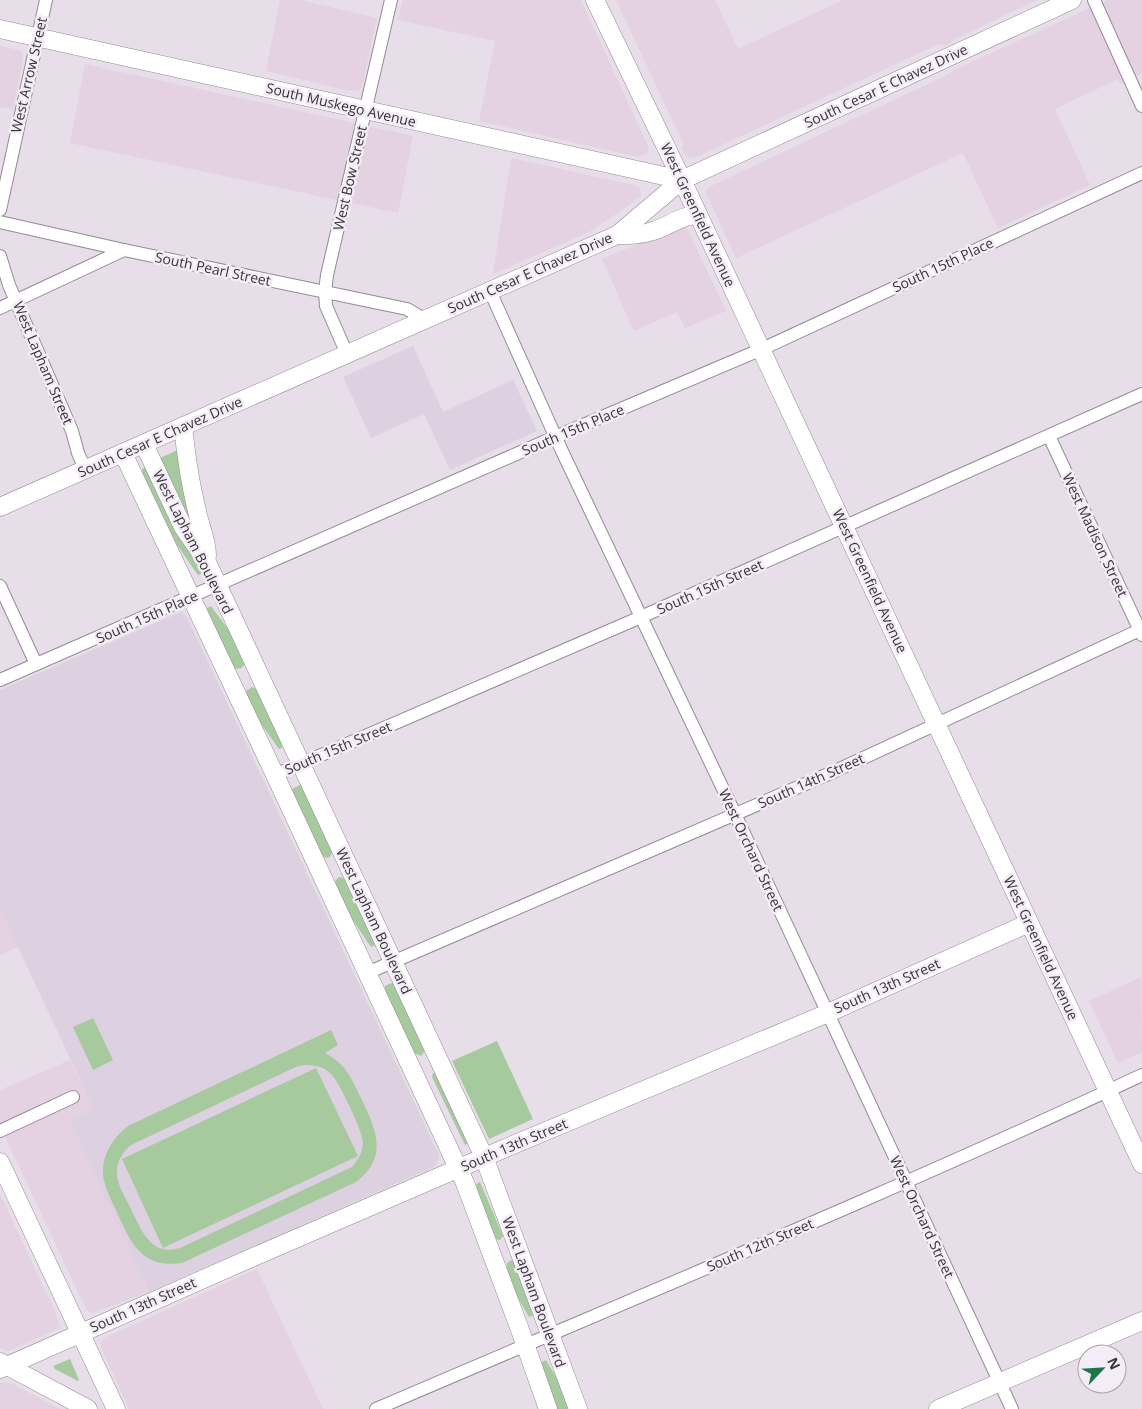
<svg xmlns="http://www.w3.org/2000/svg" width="1142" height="1409" font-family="'Open Sans',sans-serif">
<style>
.commercial{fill:#e4d1e2}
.built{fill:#ddd0e0}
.green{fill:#a6c99e;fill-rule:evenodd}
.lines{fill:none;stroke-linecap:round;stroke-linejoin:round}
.street-casing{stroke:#928b94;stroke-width:14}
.secondary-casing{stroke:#928b94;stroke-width:19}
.street{stroke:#fff;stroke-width:12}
.secondary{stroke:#fff;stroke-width:18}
.labels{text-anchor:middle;stroke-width:5;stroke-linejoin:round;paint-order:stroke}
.street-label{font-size:14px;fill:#373438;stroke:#f4ecf6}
</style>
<rect width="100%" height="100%" fill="#e7dee9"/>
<!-- commercial -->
<g class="commercial">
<polygon points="280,0 300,0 377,18 362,86 359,91 345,90 266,71"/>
<polygon points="403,0 581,0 647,144 649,148 646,154 638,157 479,121 495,41 398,20"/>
<polygon points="616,0 715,0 738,49 843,0 1037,0 953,40 952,43 946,46 939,44 694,158 690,158 684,154 681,148 684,145"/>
<polygon points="1107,0 1142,0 1142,73 1120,84 1118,79 1055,109 1090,185 998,228 963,153 736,258 706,193 709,187 947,75 954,70"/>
<polygon points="0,46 19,50 22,53 23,60 13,109 0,107"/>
<polygon points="85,64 413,136 398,213 70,143"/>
<polygon points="511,158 633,185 639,187 641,193 640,197 628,206 589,232 493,274"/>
<polygon points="686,226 726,311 685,328 677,312 634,331 602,259 678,227"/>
<polygon points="0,909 18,947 0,955"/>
<polygon points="1141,977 1142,1052 1118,1063 1089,1001"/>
<polygon points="70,1060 94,1109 70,1121 149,1292 92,1313 86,1309 0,1126 0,1090"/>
<polygon points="0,1194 53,1307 60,1326 58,1329 9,1351 0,1348"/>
<polygon points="257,1269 323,1409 129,1409 101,1347 101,1342 104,1338"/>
<polygon points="7,1382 13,1384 60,1409 0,1409 0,1383"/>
</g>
<!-- built -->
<g class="built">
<polygon points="413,346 443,412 513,380 537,431 450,470 424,414 371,438 343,377"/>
<polygon points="181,612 187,617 439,1155 439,1159 434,1167 149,1292 70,1121 94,1109 0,909 0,690"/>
</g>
<!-- green -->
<g class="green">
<polygon points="178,450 193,527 160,458"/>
<polygon points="146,467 199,564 201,574 198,575 175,542 143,474 142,469"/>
<path d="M211,606C223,623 242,644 244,665L241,668L236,669L232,666L208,613L207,608Z"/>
<polygon points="252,687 258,690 281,740 282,748 279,749 256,717 246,695 246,691"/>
<polygon points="302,784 333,850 330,857 327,858 322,856 294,798 292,789"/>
<polygon points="339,877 346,879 373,937 375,945 371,947 348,913 335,884 336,880"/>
<polygon points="394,982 425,1047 425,1051 421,1056 414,1053 385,992 385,986"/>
<polygon points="93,1018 113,1060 93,1070 73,1027"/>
<path d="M331,1030L338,1045L325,1053C347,1065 351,1078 362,1100C377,1132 388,1157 356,1182L182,1263C139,1269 130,1240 115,1208C109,1195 102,1182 103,1168C104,1151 115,1136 128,1126ZM305,1065C314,1065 323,1066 330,1073C339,1080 362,1131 363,1142C363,1152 358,1160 352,1167L180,1248C150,1257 141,1229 130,1207C125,1197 118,1186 117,1175C116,1162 122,1153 131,1145L298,1066Z"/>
<polygon points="497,1041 533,1119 489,1139 452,1061"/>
<polygon points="316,1068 358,1156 163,1248 122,1159"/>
<polygon points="433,1073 435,1073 469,1143 465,1145 432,1077"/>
<polygon points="480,1182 503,1236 500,1240 495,1239 477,1190 476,1184"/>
<path d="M513,1259L534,1315L529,1317C521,1302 506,1281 507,1263Z"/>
<polygon points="70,1359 79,1380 78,1381 55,1369 53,1366"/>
<polygon points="546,1360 564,1391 571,1409 557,1409 542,1369 542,1362"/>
</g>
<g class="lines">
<defs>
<g id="street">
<polyline points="1094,0 1142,106"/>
<polyline points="0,210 46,0"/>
<polyline points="0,222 124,250 407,309 424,319"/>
<polyline points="0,256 9,285 72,431 78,453 85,469"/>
<polyline points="490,291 561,449 735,814 1012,1409"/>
<polyline points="0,308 124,250"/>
<polyline points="347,354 326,306 325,292 327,275 391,0"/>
<polyline points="1049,436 1142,635"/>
<polyline points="0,586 36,664"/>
<polyline points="0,680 555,437 762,349 1142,173"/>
<polyline points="275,775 641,617 1142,394"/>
<polyline points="367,973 833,772 1142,629"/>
<polyline points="0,1131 73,1097"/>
<path d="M376,1409C632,1299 890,1193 1142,1075"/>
</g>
<g id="secondary">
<polyline points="595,0 682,180 1142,1164"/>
<polyline points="0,29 682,180"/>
<path d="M617,235C630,235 641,235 653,231C668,227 684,213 699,216"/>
<path d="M183,426C186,455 190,483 197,511C200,526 207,540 207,556"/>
<polyline points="144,444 183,527 207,562 484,1157 578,1409"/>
<polyline points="123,453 275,775 465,1183 519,1327 548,1409"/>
<polyline points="0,507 617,235 682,180 1072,0"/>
<polyline points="0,1162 116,1409"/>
<polyline points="0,1362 88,1409"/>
<polyline points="0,1369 251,1258 501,1150 828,1013 1029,923"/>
<polyline points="938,1409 1142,1321"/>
</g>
</defs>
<!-- street casing -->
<use href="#street" class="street-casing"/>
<!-- secondary casing -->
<use href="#secondary" class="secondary-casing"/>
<!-- street -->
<use href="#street" class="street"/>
<!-- secondary -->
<use href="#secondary" class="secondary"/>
</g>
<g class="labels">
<!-- street labels -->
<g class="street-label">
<text transform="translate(29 75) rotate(-77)" y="5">West Arrow Street</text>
<text transform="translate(886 86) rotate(-25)" y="5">South Cesar E Chavez Drive</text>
<text transform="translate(341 105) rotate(13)" y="5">South Muskego Avenue</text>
<text transform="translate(350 178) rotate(-77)" y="5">West Bow Street</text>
<text transform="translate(698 215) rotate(65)" y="5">West Greenfield Avenue</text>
<text transform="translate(943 265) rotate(-25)" y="5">South 15th Place</text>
<text transform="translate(213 269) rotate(12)" y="5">South Pearl Street</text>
<text transform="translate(530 273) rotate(-24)" y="5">South Cesar E Chavez Drive</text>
<text transform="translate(43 363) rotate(67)" y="5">West Lapham Street</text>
<text transform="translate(573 430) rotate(-23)" y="5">South 15th Place</text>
<text transform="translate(160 437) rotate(-24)" y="5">South Cesar E Chavez Drive</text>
<text transform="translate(1095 535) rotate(65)" y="5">West Madison Street</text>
<text transform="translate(193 542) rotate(63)" y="5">West Lapham Boulevard</text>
<text transform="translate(870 581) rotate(65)" y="5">West Greenfield Avenue</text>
<text transform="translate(710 587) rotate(-24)" y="5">South 15th Street</text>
<text transform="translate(147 617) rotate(-24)" y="5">South 15th Place</text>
<text transform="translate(338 748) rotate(-23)" y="5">South 15th Street</text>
<text transform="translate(811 781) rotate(-24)" y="5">South 14th Street</text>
<text transform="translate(751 850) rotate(65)" y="5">West Orchard Street</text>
<text transform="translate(374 921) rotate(65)" y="5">West Lapham Boulevard</text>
<text transform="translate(1041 948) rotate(65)" y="5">West Greenfield Avenue</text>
<text transform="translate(887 986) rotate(-24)" y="5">South 13th Street</text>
<text transform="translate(514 1145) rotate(-23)" y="5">South 13th Street</text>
<text transform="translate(922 1217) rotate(65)" y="5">West Orchard Street</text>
<text transform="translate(760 1245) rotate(-23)" y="5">South 12th Street</text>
<text transform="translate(534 1292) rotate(70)" y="5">West Lapham Boulevard</text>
<text transform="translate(143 1305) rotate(-24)" y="5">South 13th Street</text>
</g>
</g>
<!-- north arrow -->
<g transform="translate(1102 1369) rotate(65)"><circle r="24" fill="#f4ecf6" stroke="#a8a2aa"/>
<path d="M0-4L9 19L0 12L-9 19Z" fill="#1e7548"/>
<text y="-8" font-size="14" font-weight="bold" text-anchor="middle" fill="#373438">N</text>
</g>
</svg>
